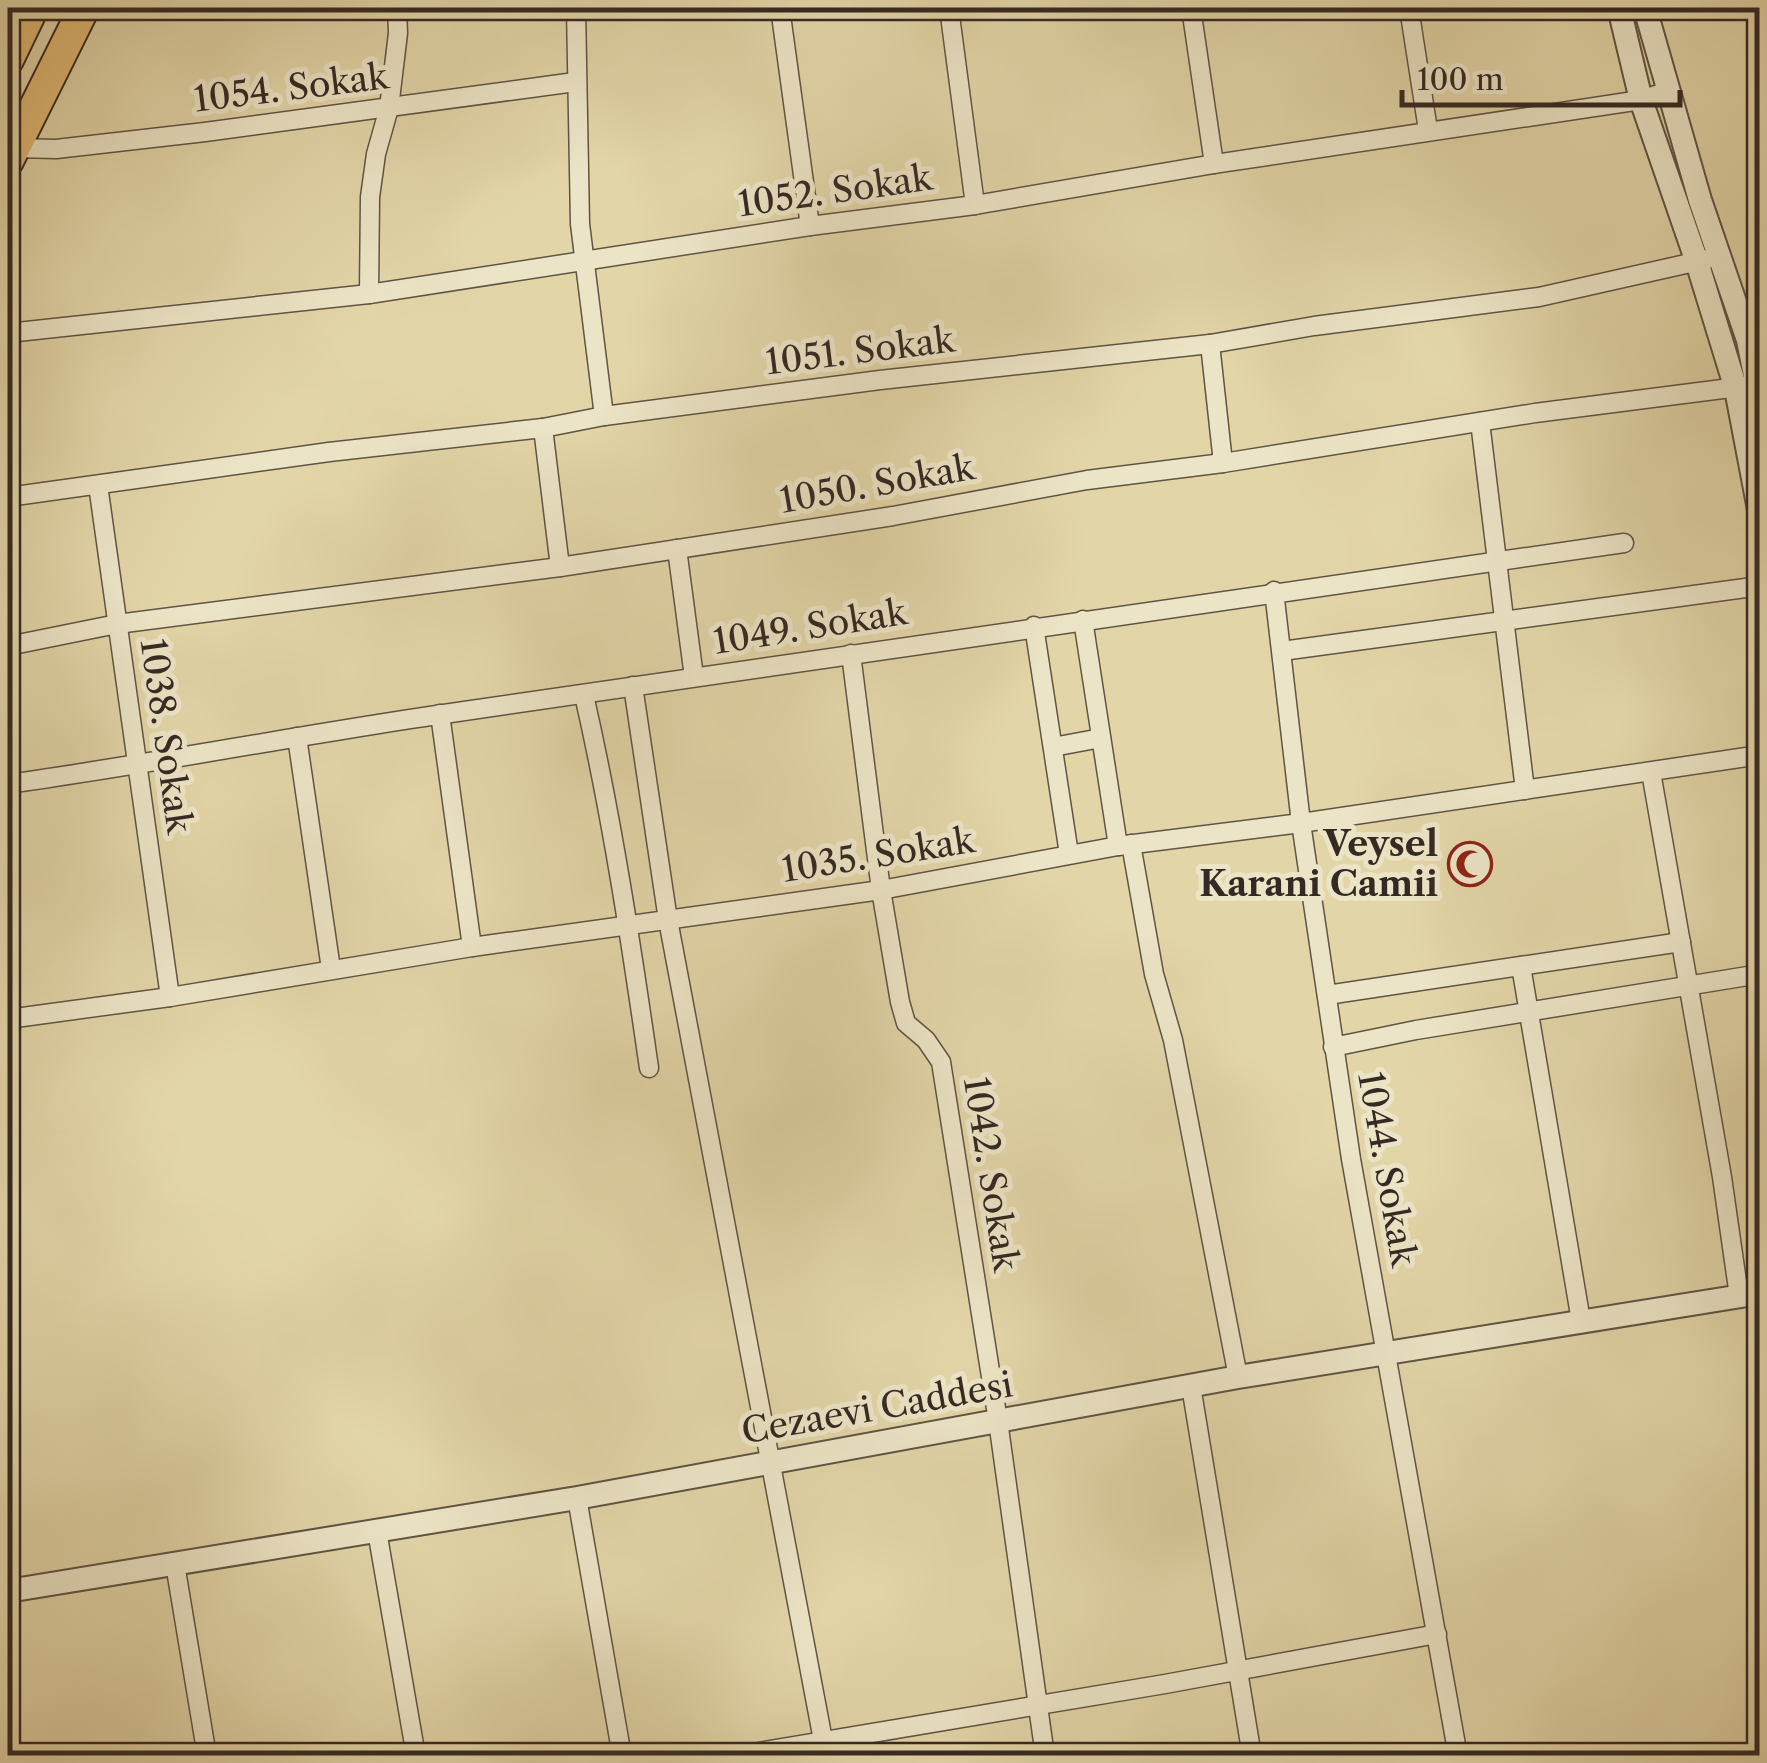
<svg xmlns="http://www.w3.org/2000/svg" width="1767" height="1763" font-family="'Libre Caslon Text',serif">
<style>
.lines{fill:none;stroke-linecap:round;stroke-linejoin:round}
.minor-casing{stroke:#605444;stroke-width:21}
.tertiary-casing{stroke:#605444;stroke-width:26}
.trunk-casing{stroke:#352923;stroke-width:34}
.minor{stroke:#ece4c6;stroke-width:18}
.tertiary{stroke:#ece4c6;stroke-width:22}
.trunk{stroke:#e1ba74;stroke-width:30}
.labels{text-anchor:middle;stroke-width:10;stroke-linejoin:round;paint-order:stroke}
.street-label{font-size:35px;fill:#352923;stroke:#ece4c6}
.poi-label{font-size:35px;font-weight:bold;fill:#352923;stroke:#ece4c6;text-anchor:end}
</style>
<rect width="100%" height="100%" fill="#e2d5a8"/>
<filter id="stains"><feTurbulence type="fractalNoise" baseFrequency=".002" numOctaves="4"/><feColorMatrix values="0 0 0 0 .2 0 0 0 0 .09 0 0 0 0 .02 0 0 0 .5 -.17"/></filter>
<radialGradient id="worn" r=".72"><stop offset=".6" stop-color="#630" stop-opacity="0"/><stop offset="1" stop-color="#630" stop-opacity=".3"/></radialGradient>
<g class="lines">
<defs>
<g id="minor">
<polyline points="576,8 580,224 604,416"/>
<polyline points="780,8 810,226"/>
<polyline points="949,8 975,205"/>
<polyline points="1191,8 1214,164"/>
<polyline points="1409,8 1428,130"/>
<polyline points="14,148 56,149 205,132 575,82"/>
<polyline points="369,294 370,197 376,154 389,108 398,33 397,8"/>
<polyline points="8,333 369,294 810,226 975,205 1214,164 1641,100 1668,91"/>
<polyline points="1210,344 1223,463"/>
<polyline points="1480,422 1525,790"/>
<polyline points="543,428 560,567"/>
<polyline points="98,485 170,997"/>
<polyline points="8,497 329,452 543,428 604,416 880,380 1210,344 1314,326 1539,297 1708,259"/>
<polyline points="677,549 694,677"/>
<polyline points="1274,591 1301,823 1351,1159 1458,1756"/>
<polyline points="1083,620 1118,846"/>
<polyline points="1034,626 1069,854"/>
<polyline points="8,646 117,624 560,567 893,516 1087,480 1223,463 1535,413 1746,386"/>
<polyline points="1282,651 1760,586"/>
<polyline points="851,654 881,890 900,1002 906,1023 926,1040 941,1062 998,1421 1045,1756"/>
<polyline points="633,686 668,920 826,1756"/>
<path d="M584,695C612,818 631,943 649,1068"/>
<polyline points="440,714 472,947"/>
<polyline points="297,737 331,969"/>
<polyline points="1053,747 1101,738"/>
<polyline points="1651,772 1722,1177 1739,1296"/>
<path d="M8,784C151,764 294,736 437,715C832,655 1228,600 1624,543"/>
<polyline points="1131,844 1154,974 1173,1040 1238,1377"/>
<polyline points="1521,966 1581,1321"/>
<polyline points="1327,995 1681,942"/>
<polyline points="8,1019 170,997 472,947 881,890 1118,846 1301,823 1760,755"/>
<polyline points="1333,1047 1416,1030 1760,974"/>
<polyline points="1191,1386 1252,1756"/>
<polyline points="577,1498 622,1756"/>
<polyline points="377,1531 416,1756"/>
<polyline points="175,1564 207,1756"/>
<polyline points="735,1756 1165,1684 1437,1634"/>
</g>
<g id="tertiary">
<polyline points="1619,8 1641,100 1697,262 1736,389 1760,515"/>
<polyline points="1645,8 1700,200 1748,340 1760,400"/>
<polyline points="8,1591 577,1498 1238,1377 1760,1293"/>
</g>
<g id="trunk">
<polyline points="8,60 33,8"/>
<polyline points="8,161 84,8"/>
</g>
</defs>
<!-- minor casing -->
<use href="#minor" class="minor-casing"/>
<!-- tertiary casing -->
<use href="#tertiary" class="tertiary-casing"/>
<!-- trunk casing -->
<use href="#trunk" class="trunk-casing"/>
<!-- minor -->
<use href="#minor" class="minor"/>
<!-- tertiary -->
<use href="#tertiary" class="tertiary"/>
<!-- trunk -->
<use href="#trunk" class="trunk"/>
</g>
<!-- icons -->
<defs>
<symbol id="mosque-ring" viewBox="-11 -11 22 22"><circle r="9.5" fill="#ece4c6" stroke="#8f2418" stroke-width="1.5"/><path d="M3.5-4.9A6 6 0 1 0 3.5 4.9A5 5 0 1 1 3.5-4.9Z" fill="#8f2418"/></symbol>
</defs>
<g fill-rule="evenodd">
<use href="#mosque-ring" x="1445" y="839" width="50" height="50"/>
</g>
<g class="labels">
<!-- street labels -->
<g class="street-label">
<text transform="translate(291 88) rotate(-7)" y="12">1054. Sokak</text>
<text transform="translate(835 191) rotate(-8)" y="12">1052. Sokak</text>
<text transform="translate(860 351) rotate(-7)" y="12">1051. Sokak</text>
<text transform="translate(877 484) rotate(-10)" y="12">1050. Sokak</text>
<text transform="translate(810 627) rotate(-9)" y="12">1049. Sokak</text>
<text transform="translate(166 736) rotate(82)" y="12">1038. Sokak</text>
<text transform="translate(878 855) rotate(-9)" y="12">1035. Sokak</text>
<text transform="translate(1387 1169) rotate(80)" y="12">1044. Sokak</text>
<text transform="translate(991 1174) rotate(81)" y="12">1042. Sokak</text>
<text transform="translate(877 1408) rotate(-10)" y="12">Cezaevi Caddesi</text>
</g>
<!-- poi labels -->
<g class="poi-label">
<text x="1438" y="856">Veysel<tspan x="1438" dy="40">Karani Camii</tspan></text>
</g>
</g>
<!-- margin -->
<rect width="1767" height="1763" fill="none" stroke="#e2d5a8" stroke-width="40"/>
<rect x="10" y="10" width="1747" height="1743" fill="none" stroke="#352923" stroke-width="5"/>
<rect x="20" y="20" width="1727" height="1723" fill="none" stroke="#352923" stroke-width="2.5"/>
<!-- scale -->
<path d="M1402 90v15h278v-15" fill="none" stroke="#352923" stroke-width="5"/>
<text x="1417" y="90" font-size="30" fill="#352923" stroke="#ece4c6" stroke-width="8" paint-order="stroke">100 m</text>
<rect width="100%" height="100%" filter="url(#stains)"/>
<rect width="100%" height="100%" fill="url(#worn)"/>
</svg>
